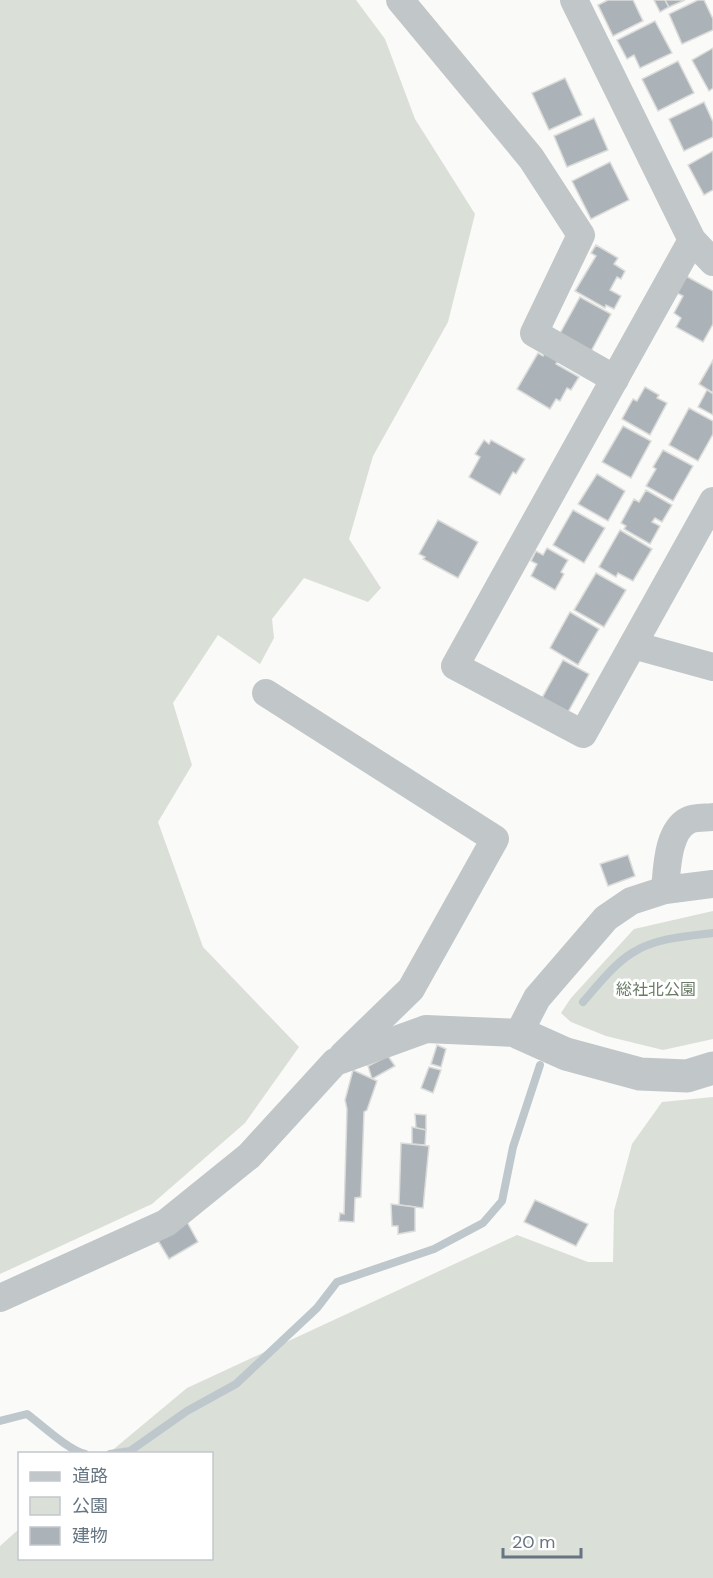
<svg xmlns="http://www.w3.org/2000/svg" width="713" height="1578" font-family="'DM Sans','Noto Sans JP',sans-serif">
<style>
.green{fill:#dadfd7}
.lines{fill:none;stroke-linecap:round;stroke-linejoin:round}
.stream{stroke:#bdc7cc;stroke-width:8}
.building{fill:#abb3b8;stroke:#dcdcda;stroke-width:1.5}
.minor{stroke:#c1c6c9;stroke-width:28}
.tertiary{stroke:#c1c6c9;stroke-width:33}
.labels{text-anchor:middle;stroke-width:6;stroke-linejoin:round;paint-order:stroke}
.park-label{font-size:16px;fill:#697a65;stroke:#fff}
</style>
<rect width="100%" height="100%" fill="#fafaf8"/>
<!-- green -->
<g class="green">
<polygon points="0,0 356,0 385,39 415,119 475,214 448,322 373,456 349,539 381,588 368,602 304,578 272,619 274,638 260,664 218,635 173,703 192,765 158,822 203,947 299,1047 245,1123 152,1204 0,1274"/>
<polygon points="713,911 713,1039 663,1050 606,1036 571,1022 561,1013 571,998 634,929"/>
<polygon points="713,1097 713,1578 0,1578 0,1546 19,1529 20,1558 212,1558 212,1454 109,1453 187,1388 517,1235 588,1262 613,1262 614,1211 632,1144 662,1102"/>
</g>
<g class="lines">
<!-- stream -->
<g class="stream">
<path d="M583,1002C598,985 613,965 632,953C655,938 687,936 713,933"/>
<path d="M0,1421L27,1414C42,1425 68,1450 85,1454"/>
<polyline points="110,1454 130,1451 187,1411 236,1384 317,1308 337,1282 434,1249 483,1223 502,1201 513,1147 540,1065"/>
</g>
</g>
<!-- building -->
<g class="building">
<polygon points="608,0 633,0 643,21 613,36 598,5"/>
<polygon points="654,0 665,0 669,7 660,12"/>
<polygon points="665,0 685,0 669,7"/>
<polygon points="698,0 704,0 713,19 713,30 682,44 669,14"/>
<polygon points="655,21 672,53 640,68 634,55 627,59 617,40"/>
<polygon points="713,48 713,88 709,91 692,60"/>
<polygon points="678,61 694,93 658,111 642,79"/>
<polygon points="565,78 582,115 549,130 532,93"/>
<polygon points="704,102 713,122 713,137 684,151 669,119"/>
<polygon points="594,118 608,150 567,167 554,136"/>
<polygon points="713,151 713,190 704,195 688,165"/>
<polygon points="610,162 629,200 591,219 572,181"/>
<polygon points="596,245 618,258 614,264 625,271 621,279 617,277 610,290 621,296 614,309 606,305 605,308 575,291 596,256 591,253"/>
<polygon points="686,276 713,291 713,324 703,342 676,327 681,318 674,313 683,296 677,293"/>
<polygon points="580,297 611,314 589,355 558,337"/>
<polygon points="546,351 559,359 556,364 579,377 571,390 567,388 560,401 556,399 550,409 517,389 538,353 543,356"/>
<polygon points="713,360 713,393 699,384"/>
<polygon points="645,387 659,395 657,398 667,403 650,435 622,419 633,399 637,401"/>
<polygon points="707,390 713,394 713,415 698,407"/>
<polygon points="689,408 713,421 713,434 698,461 669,445"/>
<polygon points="623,426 651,441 631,478 602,462"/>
<polygon points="484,440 489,444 491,440 525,459 516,474 513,472 500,495 469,477 480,457 475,454"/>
<polygon points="663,450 693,466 673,501 646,486 656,469 653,467"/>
<polygon points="597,474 625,491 608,521 578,504"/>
<polygon points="646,490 672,505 662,522 655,518 652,522 660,526 650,544 624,529 626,526 621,523 634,499 639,502"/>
<polygon points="573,510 605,528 584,563 553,545"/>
<polygon points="438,520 478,542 458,578 423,559 425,557 419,554"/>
<polygon points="620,530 652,549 633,581 618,573 616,577 599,567"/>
<polygon points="547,548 568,560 561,572 564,574 555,590 531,576 537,564 531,561 536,551 543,555"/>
<polygon points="596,573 626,590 604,627 574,610"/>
<polygon points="570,612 599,629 578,665 550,648"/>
<polygon points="563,660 589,674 568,712 542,698"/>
<polygon points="628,855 635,876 608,886 600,864"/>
<polygon points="437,1045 446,1049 441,1067 431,1064"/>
<polygon points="388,1056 395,1066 372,1079 368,1066"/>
<polygon points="429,1067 441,1070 433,1093 421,1088"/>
<polygon points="353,1070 377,1081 367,1110 364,1112 361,1197 355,1198 354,1222 339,1221 340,1213 344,1214 347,1109 345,1100"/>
<polygon points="415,1114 426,1115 426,1130 416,1128"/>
<polygon points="412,1127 426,1130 425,1145 412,1144"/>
<polygon points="401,1143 429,1146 423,1208 399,1205"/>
<polygon points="535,1200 588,1224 576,1246 524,1222"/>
<polygon points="391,1204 415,1207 415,1231 398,1234 398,1226 392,1226"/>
<polygon points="187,1222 198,1242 169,1259 157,1239"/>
</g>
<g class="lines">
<!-- minor -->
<g class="minor">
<polyline points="400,0 531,158 581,235 534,333 615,379"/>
<polyline points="574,0 692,240 713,262"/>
<polyline points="692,240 455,666 583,734 713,501"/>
<polyline points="633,645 713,667"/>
<polyline points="266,693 495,839 411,989 343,1055"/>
<path d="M665,890C667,870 667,830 689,820C696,817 706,818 713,817"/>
<polyline points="0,1298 166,1223 249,1156 335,1062 426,1029 519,1033 537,998 606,918 631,901 665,890 713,884"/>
</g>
<!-- tertiary -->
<polyline class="tertiary" points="519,1033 566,1054 640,1074 687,1076 713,1068"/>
</g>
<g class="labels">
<!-- park labels -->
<g class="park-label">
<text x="656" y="995">総社北公園</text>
</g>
</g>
<!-- legend -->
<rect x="18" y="1452" width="195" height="108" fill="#ffffff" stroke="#c2c8cd" stroke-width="1.5"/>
<rect x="30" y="1472" width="30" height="9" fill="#c1c6c9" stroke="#c2c8cd" stroke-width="1.5"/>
<text x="72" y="1482" font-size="18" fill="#667581">道路</text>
<rect x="30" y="1497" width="30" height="18" fill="#dadfd7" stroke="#c2c8cd" stroke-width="1.5"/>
<text x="72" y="1512" font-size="18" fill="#667581">公園</text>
<rect x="30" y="1527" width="30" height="18" fill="#abb3b8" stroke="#c2c8cd" stroke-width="1.5"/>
<text x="72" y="1542" font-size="18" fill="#667581">建物</text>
<!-- scale -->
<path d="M503 1548v9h78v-9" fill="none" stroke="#667581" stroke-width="3"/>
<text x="512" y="1548" font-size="18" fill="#667581" stroke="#ffffff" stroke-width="4.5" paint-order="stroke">20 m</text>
</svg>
